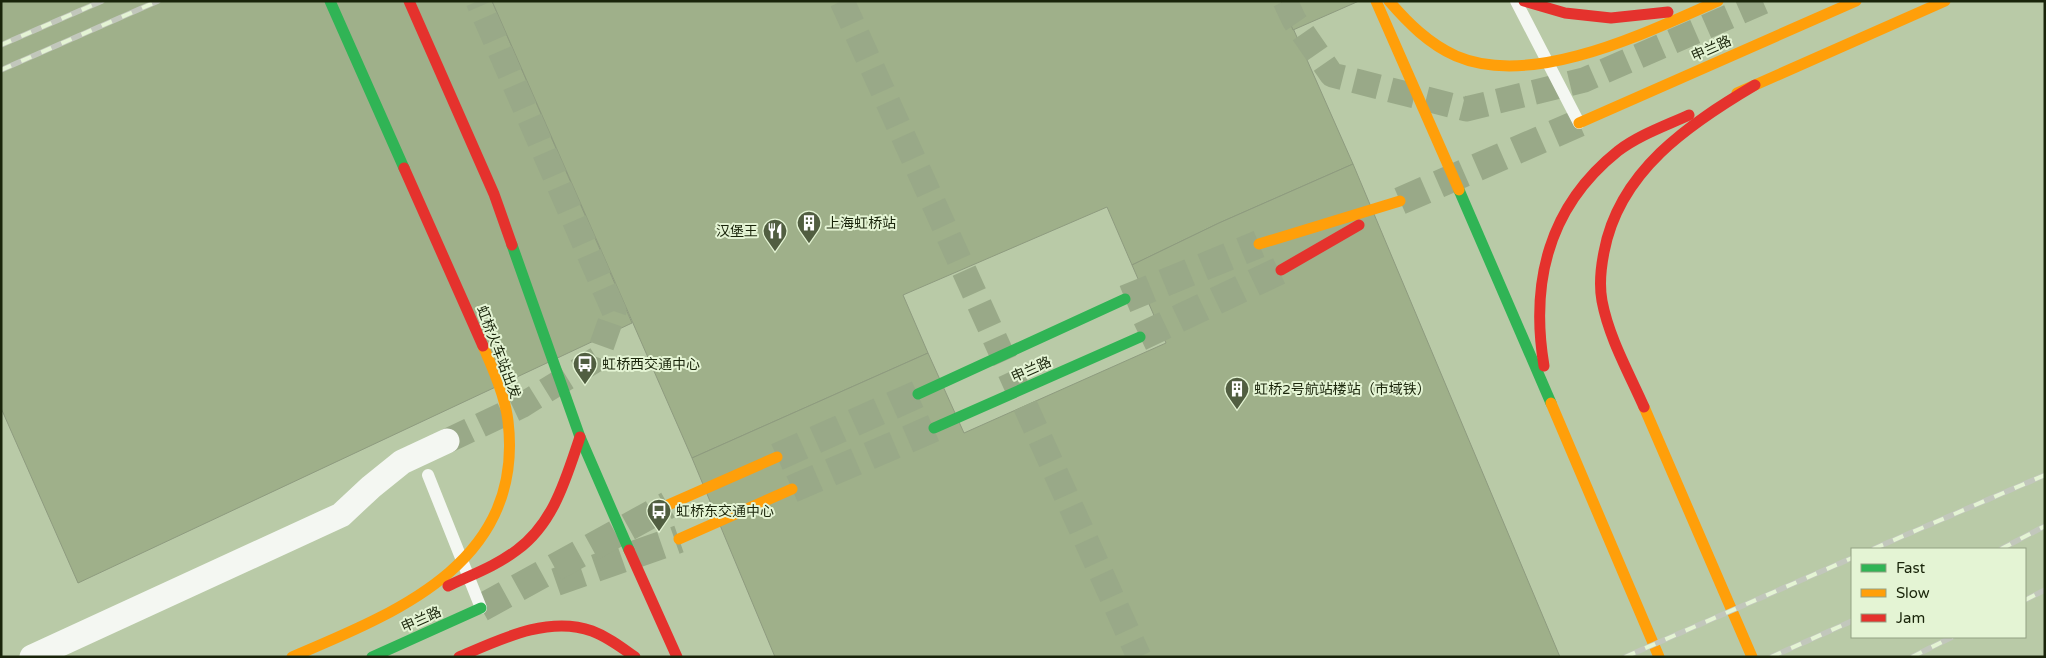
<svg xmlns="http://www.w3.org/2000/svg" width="2046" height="658" font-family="'Varela Round','Noto Sans SC',sans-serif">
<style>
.building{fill:#9fb08a;stroke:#8e9b7f}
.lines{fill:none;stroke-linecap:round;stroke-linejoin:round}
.street-tunnel{stroke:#99a988;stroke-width:25;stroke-dasharray:25 12;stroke-linecap:butt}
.secondary-tunnel{stroke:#99a988;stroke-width:28;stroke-dasharray:28 14;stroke-linecap:butt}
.lane{stroke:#f4f7f2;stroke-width:12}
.street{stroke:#f4f7f2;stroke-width:25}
.fast{stroke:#30b455;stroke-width:11}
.slow{stroke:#ff9f0a;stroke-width:11}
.jam{stroke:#e5322d;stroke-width:11}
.rail-casing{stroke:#c2c7bc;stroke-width:5.5}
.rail{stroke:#e4f4d4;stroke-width:4;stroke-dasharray:11;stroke-linecap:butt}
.labels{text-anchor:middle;stroke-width:4;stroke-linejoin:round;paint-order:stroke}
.street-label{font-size:14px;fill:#19240a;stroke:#e4f4d4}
.poi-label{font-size:14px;fill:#19240a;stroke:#e4f4d4;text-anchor:start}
</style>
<rect width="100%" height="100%" fill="#b9caa7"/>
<!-- building -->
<g class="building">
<polygon points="1,1 492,1 632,323 78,583 1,408"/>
<polygon points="492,1 1281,1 1353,164 1219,223 1132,265 1107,207 903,295 928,353 692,458"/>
<polygon points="1281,1 1359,1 1293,30"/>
<polygon points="1353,164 1560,657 775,657 692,458 928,353 964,433 1166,343 1132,265 1219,223"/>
</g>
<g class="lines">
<!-- street-tunnel -->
<g class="street-tunnel">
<polyline points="842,1 1139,657"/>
<polyline points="1285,1 1294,20 1332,75 1466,109 1584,80 1765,1"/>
<polyline points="447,441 521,406 597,359 614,311 478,1"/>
</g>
<!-- secondary-tunnel -->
<g class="secondary-tunnel">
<polyline points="1400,201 1579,123"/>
<polyline points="1125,299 1259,244"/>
<polyline points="1140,337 1281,270"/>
<polyline points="777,457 918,394"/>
<polyline points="792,489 934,428"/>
<polyline points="556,582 679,539"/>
<polyline points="481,608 668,505"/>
</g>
<!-- lane -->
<g class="lane">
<polyline points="1516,1 1579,123"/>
<polyline points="428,475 481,608"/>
</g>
<!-- street -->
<polyline class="street" points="32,657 341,515 371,487 402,462 447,441"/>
<!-- fast -->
<g class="fast">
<polyline points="330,1 404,168"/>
<polyline points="1459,190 1551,403"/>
<polyline points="512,245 580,437 629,550"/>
<polyline points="918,394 1125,299"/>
<polyline points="934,428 1140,337"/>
<polyline points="372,657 481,608"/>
</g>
<!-- slow -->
<g class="slow">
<polyline points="1376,1 1459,190"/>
<path d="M1389,1C1408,23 1429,44 1456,56C1533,89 1647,32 1718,1"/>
<polyline points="1737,93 1945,1"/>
<polyline points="1579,123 1856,1"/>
<polyline points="1259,244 1400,201"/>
<polyline points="1551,403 1659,657"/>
<polyline points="1644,407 1752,657"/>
<polyline points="668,505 777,457"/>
<polyline points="679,539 792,489"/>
<path d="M292,657C398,612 525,562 508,421C505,396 493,369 483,346"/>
</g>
<!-- jam -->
<g class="jam">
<polyline points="409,1 494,194 512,245"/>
<polyline points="1524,1 1565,13 1611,18 1668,12"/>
<polyline points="404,168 483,346"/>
<polyline points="1281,270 1359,225"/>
<path d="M1544,366C1530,282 1549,206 1618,151C1639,135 1665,126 1689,115"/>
<path d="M1644,407C1629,373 1609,338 1602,301C1599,285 1601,267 1604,252C1619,171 1689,124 1755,85"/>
<polyline points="629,550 677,657"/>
<path d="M448,586C471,575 496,566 517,550C554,523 566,478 580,437"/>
<path d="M459,657C499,640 548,615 592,631C608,637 621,647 635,657"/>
</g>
<defs>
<g id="rail">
<polyline points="1,45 102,1"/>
<polyline points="1,70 158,1"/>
<polyline points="1873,549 2045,475"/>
<polyline points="2001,549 2045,526"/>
<polyline points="2025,600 2045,590"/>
<polyline points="1625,657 1852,558"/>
<polyline points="1771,657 1852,621"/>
<polyline points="1912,657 1952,637"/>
</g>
</defs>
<!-- rail casing -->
<use href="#rail" class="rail-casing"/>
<!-- rail -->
<use href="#rail" class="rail"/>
</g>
<!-- icons -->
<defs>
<symbol id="building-pin" viewBox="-11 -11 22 30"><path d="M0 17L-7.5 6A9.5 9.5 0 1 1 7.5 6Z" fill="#515e41" stroke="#e4f4d4"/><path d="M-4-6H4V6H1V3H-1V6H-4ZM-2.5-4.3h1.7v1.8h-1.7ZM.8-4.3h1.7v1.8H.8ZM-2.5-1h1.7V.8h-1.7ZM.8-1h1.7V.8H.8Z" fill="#fff"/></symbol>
<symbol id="restaurant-pin" viewBox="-11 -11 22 30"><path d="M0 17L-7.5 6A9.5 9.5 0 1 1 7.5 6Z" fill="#515e41" stroke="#e4f4d4"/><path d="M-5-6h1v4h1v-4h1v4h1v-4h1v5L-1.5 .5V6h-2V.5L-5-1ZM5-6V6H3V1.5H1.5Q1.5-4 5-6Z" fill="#fff"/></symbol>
<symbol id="bus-pin" viewBox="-11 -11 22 30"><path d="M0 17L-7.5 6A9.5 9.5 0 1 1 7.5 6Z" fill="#515e41" stroke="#e4f4d4"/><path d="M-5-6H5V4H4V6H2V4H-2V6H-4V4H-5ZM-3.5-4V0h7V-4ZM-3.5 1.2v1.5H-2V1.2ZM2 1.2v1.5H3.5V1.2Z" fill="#fff"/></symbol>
</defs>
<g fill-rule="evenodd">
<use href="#building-pin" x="795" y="209" width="28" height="38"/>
<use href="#restaurant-pin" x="761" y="217" width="28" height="38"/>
<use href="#bus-pin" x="571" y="350" width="28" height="38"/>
<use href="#building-pin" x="1223" y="375" width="28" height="38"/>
<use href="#bus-pin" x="645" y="497" width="28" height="38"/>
</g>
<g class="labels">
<!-- street labels -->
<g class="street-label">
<text transform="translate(1711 48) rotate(-24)" y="5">申兰路</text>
<text transform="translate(499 352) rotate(69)" y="5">虹桥火车站出发</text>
<text transform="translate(1031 369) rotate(-24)" y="5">申兰路</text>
<text transform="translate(421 619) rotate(-24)" y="5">申兰路</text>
</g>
<!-- poi labels -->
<g class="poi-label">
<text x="826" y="228">上海虹桥站</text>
<text x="758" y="236" text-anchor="end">汉堡王</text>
<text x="602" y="369">虹桥西交通中心</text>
<text x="1254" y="394">虹桥2号航站楼站（市域铁）</text>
<text x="676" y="516">虹桥东交通中心</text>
</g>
</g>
<!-- border -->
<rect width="2046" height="658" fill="none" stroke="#19240a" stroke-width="5"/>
<!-- legend -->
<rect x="1851" y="548" width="175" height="90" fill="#e4f4d4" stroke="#93a183"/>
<rect x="1861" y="564" width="25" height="8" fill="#30b455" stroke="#93a183"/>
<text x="1896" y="573" font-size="15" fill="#19240a">Fast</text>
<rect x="1861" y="589" width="25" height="8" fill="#ff9f0a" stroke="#93a183"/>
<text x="1896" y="598" font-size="15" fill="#19240a">Slow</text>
<rect x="1861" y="614" width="25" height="8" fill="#e5322d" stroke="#93a183"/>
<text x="1896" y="623" font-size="15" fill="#19240a">Jam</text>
</svg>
